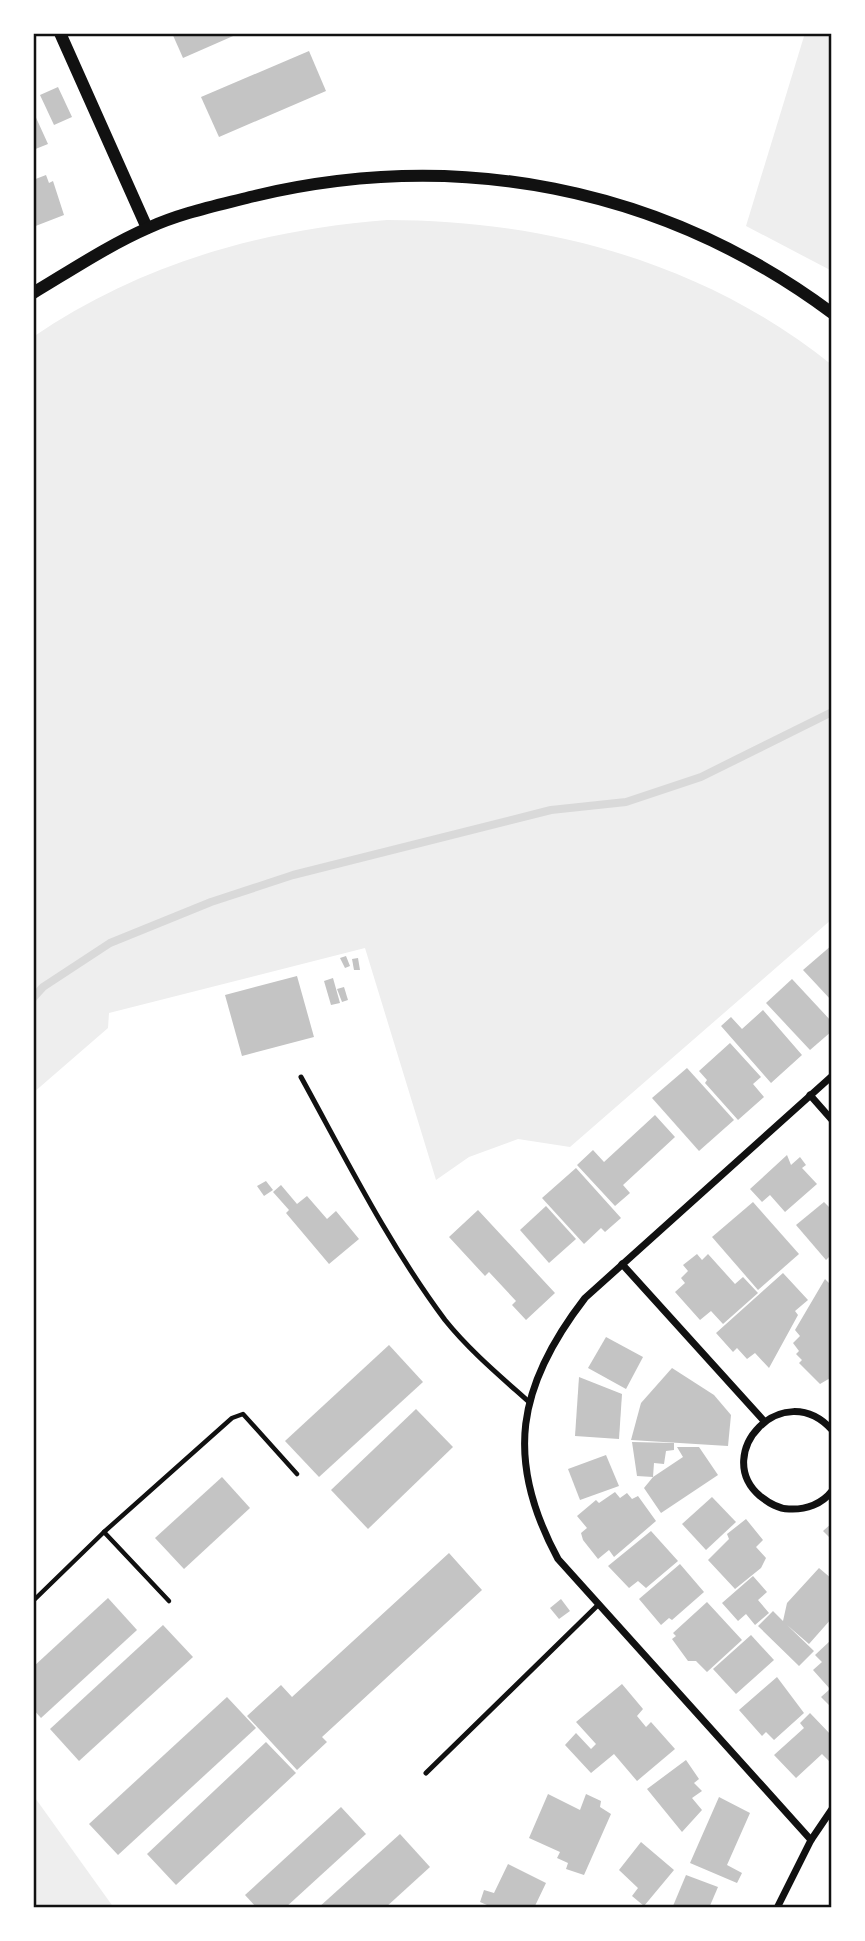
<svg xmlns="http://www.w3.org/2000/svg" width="865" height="1941" font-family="'Titillium Web',sans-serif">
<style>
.green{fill:#eee}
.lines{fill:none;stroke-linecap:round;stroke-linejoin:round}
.stream{stroke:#d9d9d9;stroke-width:8}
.building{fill:#c4c4c4}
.path{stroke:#111;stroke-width:4.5}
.service{stroke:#111;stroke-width:5}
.minor{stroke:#111;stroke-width:7}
.tertiary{stroke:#111;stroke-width:12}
.neatline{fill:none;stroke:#111;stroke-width:2.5}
</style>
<rect width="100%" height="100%" fill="#fff"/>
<!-- green -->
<g class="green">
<polygon points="805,33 832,33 832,271 746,226"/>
<path d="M387,220C548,220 705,263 832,365V919L570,1147L518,1139L469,1157L436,1180L365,948L109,1013L108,1028L33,1093V337C140,264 260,230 387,220Z"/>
<polygon points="33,1795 114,1908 33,1908"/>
</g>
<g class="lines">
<!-- stream -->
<polyline class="stream" points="33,998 43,987 110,943 211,902 293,875 551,810 626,802 701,777 832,712"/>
</g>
<!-- building -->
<g class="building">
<polygon points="172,33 240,33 183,58"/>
<polygon points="309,51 326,91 219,137 201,97"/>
<polygon points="58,87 72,117 54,125 40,95"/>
<polygon points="33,111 48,144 33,150"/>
<polygon points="46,175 49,183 53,181 64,215 33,227 33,180"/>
<polygon points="832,945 832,1001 803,970"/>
<polygon points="346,956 350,966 345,968 340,958"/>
<polygon points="358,958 360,970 354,970 352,959"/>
<polygon points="297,976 314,1037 242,1056 225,995"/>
<polygon points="333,978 340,1003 331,1005 324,981"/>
<polygon points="792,979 832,1022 832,1031 810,1050 766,1003"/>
<polygon points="344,987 348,1000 342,1002 337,989"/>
<polygon points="763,1010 802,1055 771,1083 721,1026 731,1017 742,1029"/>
<polygon points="730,1043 761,1077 753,1084 764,1097 738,1120 705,1083 707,1080 699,1071"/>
<polygon points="687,1068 734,1120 699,1151 652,1098"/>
<polygon points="655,1115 675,1137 623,1185 630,1193 615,1206 577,1165 593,1150 604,1162"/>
<polygon points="787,1155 791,1165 800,1157 806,1165 802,1168 817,1184 785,1212 770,1195 762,1202 750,1189"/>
<polygon points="576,1168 621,1218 605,1232 601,1228 584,1244 542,1198"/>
<polygon points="266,1181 273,1190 264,1196 257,1186"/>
<polygon points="281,1185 297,1204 307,1196 327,1219 336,1211 359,1239 329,1264 286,1213 289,1210 273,1192"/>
<polygon points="753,1202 799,1254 758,1290 712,1237"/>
<polygon points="824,1202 832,1210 832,1254 826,1260 796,1225"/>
<polygon points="546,1206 576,1239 549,1263 520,1230"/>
<polygon points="478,1210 555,1293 526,1320 512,1305 516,1301 489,1272 485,1276 449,1237"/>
<polygon points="697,1254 702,1260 708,1254 735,1284 743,1277 758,1293 723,1324 711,1311 700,1320 675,1292 685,1283 681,1278 688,1271 683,1265"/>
<polygon points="783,1273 808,1300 795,1311 798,1315 769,1368 755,1353 747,1359 737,1348 733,1352 716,1333"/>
<polygon points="825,1279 832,1286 832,1377 820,1384 799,1363 802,1360 796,1354 799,1351 793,1343 800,1336 795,1330"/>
<polygon points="606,1337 643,1357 626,1389 588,1368"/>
<polygon points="389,1345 423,1382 319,1477 285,1441"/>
<polygon points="672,1368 714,1395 731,1415 728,1446 631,1440 641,1403"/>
<polygon points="579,1377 622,1394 619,1439 575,1436"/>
<polygon points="416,1409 453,1447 368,1529 331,1490"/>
<polygon points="632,1442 674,1443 674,1450 666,1451 664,1464 654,1463 653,1477 683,1457 677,1447 699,1447 718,1475 661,1513 644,1488 653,1477 637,1476"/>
<polygon points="606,1455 619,1486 580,1500 568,1469"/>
<polygon points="222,1477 250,1508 184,1569 155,1538"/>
<polygon points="615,1492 620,1498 627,1493 632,1499 638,1496 656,1521 614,1557 609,1550 598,1559 583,1540 581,1533 587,1528 577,1516 596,1500 599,1503"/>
<polygon points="712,1497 736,1522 706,1550 682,1524"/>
<polygon points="746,1519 763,1540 756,1547 766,1558 761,1568 735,1589 708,1560 729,1539 727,1534"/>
<polygon points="832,1523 832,1540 823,1531"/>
<polygon points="651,1531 678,1561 646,1588 638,1581 629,1588 608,1566"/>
<polygon points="449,1553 482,1590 322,1737 327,1742 297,1770 247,1716 281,1685 292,1697"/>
<polygon points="680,1564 704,1592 672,1620 669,1618 661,1625 639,1599"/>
<polygon points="819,1568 832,1579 832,1618 809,1644 787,1625 814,1651 799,1666 758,1626 773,1611 783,1621 787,1603"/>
<polygon points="753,1576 767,1592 758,1600 769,1613 755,1625 746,1614 738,1621 722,1603"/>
<polygon points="108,1598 137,1630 41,1718 33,1709 33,1667"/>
<polygon points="561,1599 570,1611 559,1619 550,1608"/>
<polygon points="707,1602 742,1640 707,1672 696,1661 688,1661 672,1639 676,1636 673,1633"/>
<polygon points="163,1625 193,1657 79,1761 50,1729"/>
<polygon points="751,1635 774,1660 736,1694 713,1669"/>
<polygon points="830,1641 832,1642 832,1708 821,1697 830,1689 813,1670 822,1662 815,1655"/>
<polygon points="777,1677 804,1713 774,1740 766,1732 762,1736 739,1710"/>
<polygon points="622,1684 643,1709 637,1716 646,1727 651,1722 675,1749 637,1781 614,1754 591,1773 565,1745 576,1733 591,1749 596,1744 576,1722"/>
<polygon points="227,1697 256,1728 118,1855 89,1824"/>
<polygon points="810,1713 832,1736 832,1764 822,1754 796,1778 774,1755 804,1728 800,1723"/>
<polygon points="266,1742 296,1773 176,1885 147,1854"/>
<polygon points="686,1760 699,1779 694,1783 702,1791 692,1798 702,1810 682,1832 647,1789"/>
<polygon points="548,1794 580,1810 586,1794 601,1801 600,1807 611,1814 584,1875 566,1869 568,1863 557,1858 560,1852 529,1838"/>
<polygon points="719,1797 750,1813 727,1865 742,1873 737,1883 690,1863"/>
<polygon points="341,1807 366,1834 285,1908 257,1908 245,1895"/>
<polygon points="400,1834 430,1867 385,1908 318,1908"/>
<polygon points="641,1842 674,1870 644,1906 632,1896 638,1888 619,1870"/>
<polygon points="508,1864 546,1883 534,1908 486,1908 487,1905 480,1902 484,1890 494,1893"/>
<polygon points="686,1875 718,1887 709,1908 673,1906"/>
</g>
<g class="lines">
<!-- path -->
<g class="path">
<polyline points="104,1532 169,1601"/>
<polyline points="33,1601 104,1532 232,1418 243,1414 297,1474"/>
</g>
<!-- service -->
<g class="service">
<path d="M301,1077C346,1159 389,1245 445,1320C469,1350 500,1376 529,1402"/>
<polyline points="426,1773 599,1604"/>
</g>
<!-- minor -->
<g class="minor">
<polyline points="810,1095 832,1120"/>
<polyline points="622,1264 764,1421"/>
<path d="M832,1430C783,1376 711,1454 760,1496C769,1503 778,1509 789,1509C806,1510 822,1504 832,1491"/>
<path d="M811,1840L558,1559C504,1459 517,1386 585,1298L832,1076"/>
<polyline points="777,1908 811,1840 832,1809"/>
</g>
<!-- tertiary -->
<g class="tertiary">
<polyline points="60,33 147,228"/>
<path d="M33,293C70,271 109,245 148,228C181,213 215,206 250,197C456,147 661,186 832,313"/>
</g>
</g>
<!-- border -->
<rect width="865" height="1941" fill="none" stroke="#ffffff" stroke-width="70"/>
<rect x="35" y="35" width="795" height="1871" class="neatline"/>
</svg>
